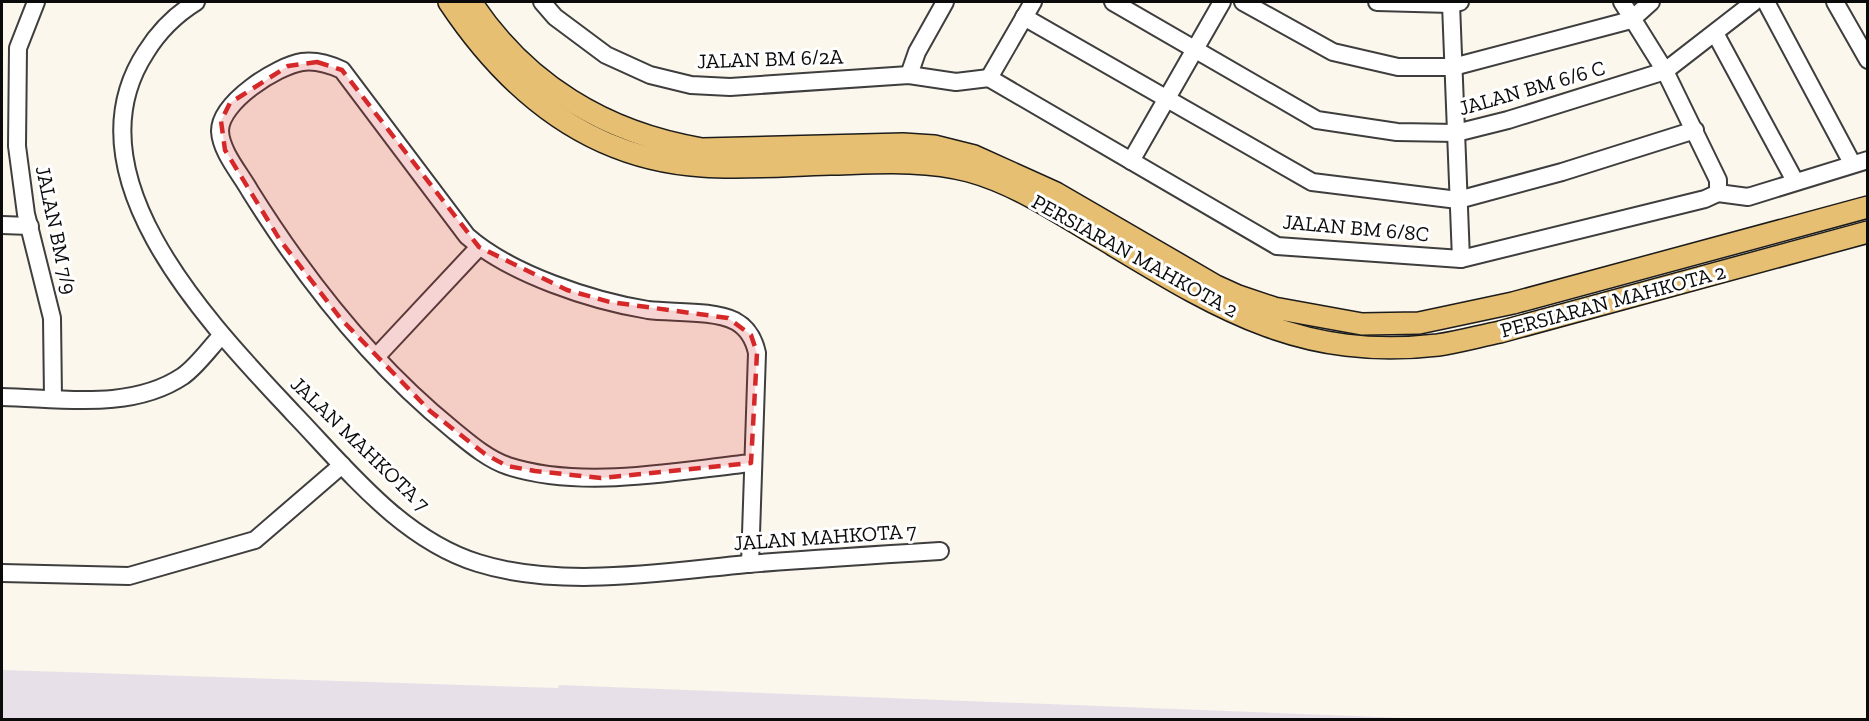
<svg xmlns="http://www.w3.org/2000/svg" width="1869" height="721" font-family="'Zilla Slab',serif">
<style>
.industrial{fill:#e7e0e9}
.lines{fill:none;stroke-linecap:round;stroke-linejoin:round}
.minor-casing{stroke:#3e3e3e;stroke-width:20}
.major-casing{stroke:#1c1c1c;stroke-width:24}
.minor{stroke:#fff;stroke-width:16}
.major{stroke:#e6bf72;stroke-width:21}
.marked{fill:#d62828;fill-opacity:0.2;stroke:#d62828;stroke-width:4.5;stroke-dasharray:12 8;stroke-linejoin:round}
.labels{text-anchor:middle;stroke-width:6;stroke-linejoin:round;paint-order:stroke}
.street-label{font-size:21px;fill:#0b0b0b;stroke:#fff}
</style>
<rect width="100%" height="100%" fill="#fcf7ec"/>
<!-- industrial -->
<polygon class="industrial" points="2,670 558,688 559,685 1431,719 2,720"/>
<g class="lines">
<defs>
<g id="minor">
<polyline points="36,2 18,48 17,146 26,214 52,318 53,398"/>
<path d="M196,2C175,15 159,31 146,52C64,177 214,328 293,413C347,469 401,539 478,563C560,589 663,572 747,564C811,559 875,555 940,551"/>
<polyline points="542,2 555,17 606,55 650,75 691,85 730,87 909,75 956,82 989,78"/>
<polyline points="1113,2 1317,120 1397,132 1456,133 1508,120 1665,71 1754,2"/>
<polyline points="1243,2 1333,52 1398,67 1453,67 1631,20 1651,2"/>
<polyline points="1377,2 1451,4 1460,2"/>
<polyline points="1622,2 1665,71 1718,180 1718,193"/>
<polyline points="1766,2 1852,163"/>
<polyline points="1835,2 1868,60"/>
<polyline points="1451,4 1461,259"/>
<polyline points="1024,17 1312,182 1458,200 1562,172 1695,130"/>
<polyline points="1715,33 1795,181"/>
<polyline points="909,75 917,52 945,2"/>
<polyline points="989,78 1277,246 1461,259 1705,199 1718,193"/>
<polyline points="989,78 1033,2"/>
<polyline points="1131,161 1222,2"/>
<polyline points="1718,193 1748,197 1868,160"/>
<polyline points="2,225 30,226"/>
<polyline points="377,356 479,247"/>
<path d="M2,397C60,398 131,411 183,376C197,366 209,349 221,336"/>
<path d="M750,564L757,353C754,339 748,328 735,321C713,310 673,313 648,310C592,301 510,274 467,236L342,70C329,64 316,60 302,62C277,66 220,102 220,131C221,152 240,173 250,191C305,279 371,363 452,429C468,442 487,459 508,466C583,490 675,471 751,463"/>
<polyline points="2,573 129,576 255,540 342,465"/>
</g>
<g id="major">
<path d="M449,2C509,92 589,159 702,166C744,169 788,165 830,164C875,163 924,159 969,171C1017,184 1060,214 1103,239C1216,307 1299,361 1438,345C1459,342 1480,336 1500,332L1868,232"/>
<path d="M471,2C525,84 605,133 702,149L903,144L934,146L974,156L1056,193L1216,286L1238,296L1274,308L1362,324L1419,323L1513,303L1868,207"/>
</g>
</defs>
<!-- minor casing -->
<use href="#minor" class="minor-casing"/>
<!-- major casing -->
<use href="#major" class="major-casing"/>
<!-- minor -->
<use href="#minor" class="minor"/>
<!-- major -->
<use href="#major" class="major"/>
</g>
<!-- marked area -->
<path class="marked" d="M317,62L342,70L479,247L567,290L610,302L728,318L751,335L757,353L751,463L601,478L535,471L507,466L485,454L430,411L341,319L280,240L225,150L221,121L230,103L288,66Z"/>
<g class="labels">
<!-- street labels -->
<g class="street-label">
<text transform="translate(770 59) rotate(-2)" y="7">JALAN BM 6/2A</text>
<text transform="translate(1532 88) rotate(-16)" y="7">JALAN BM 6/6 C</text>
<text transform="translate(1356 228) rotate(5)" y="7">JALAN BM 6/8C</text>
<text transform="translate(56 230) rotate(78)" y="7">JALAN BM 7/9</text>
<text transform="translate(1135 256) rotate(29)" y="7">PERSIARAN MAHKOTA 2</text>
<text transform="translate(1613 301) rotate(-15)" y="7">PERSIARAN MAHKOTA 2</text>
<text transform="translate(360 444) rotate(44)" y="7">JALAN MAHKOTA 7</text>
<text transform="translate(825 537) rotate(-4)" y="7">JALAN MAHKOTA 7</text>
</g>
</g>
<!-- border -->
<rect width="1869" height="721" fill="none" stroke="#0b0b0b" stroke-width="6"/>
</svg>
